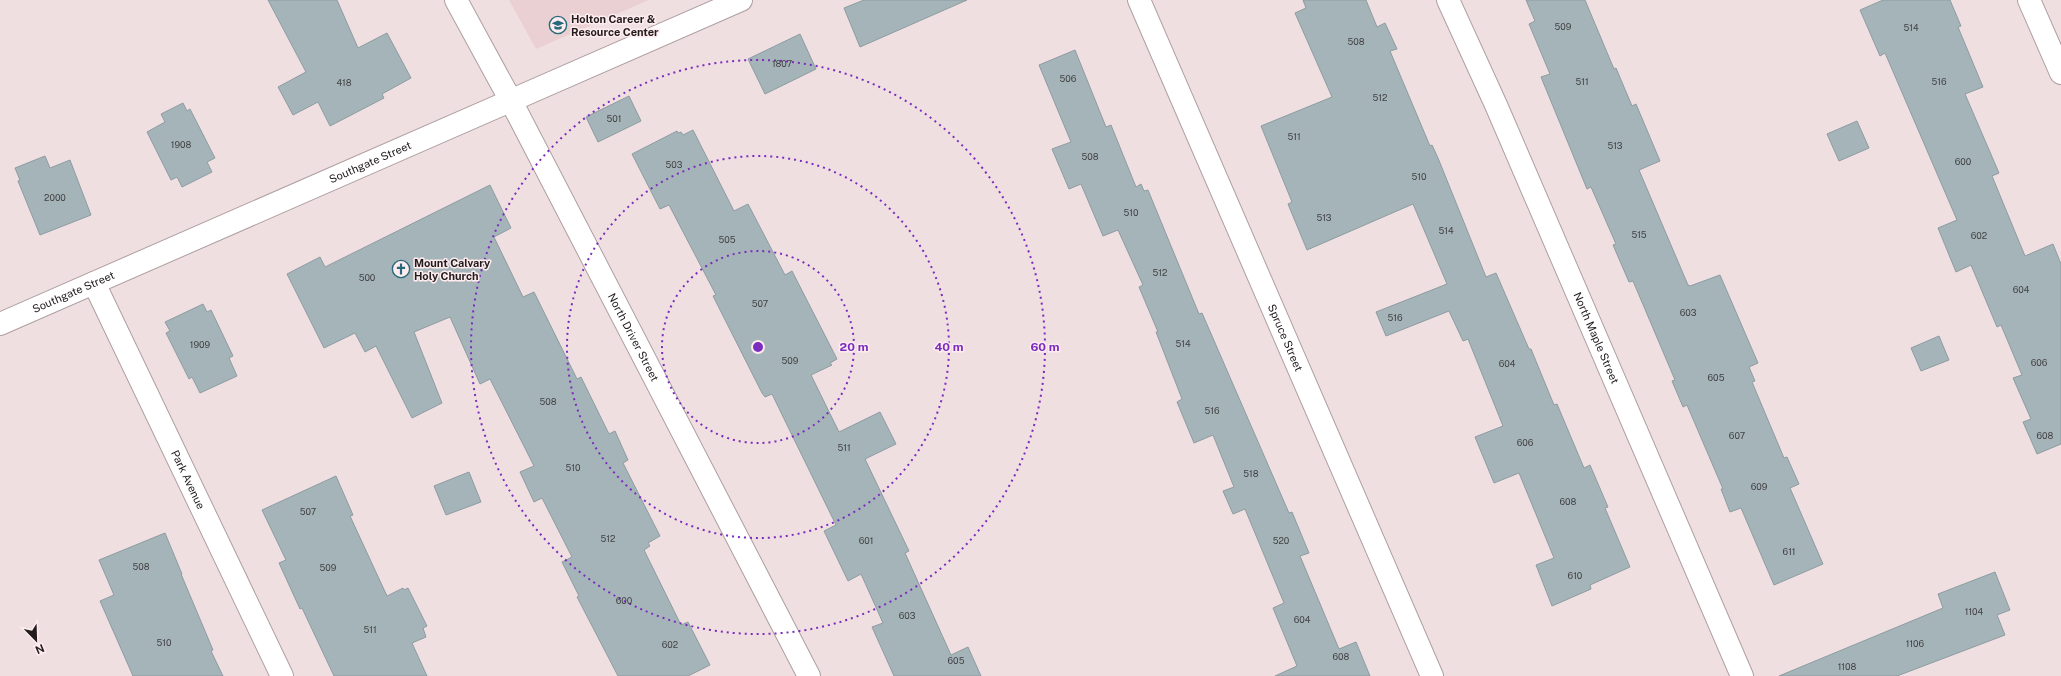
<svg xmlns="http://www.w3.org/2000/svg" width="2061" height="676" font-family="'Public Sans',sans-serif">
<style>
.built{fill:#ead0d3}
.building{fill:#a5b4b9;stroke:#8d9ca1}
.lines{fill:none;stroke-linecap:round;stroke-linejoin:round}
.minor-casing{stroke:#ae9fa1;stroke-width:24}
.minor{stroke:#fff;stroke-width:22}
.ring{fill:none;stroke:#7b2cbf;stroke-width:2;stroke-dasharray:2 4}
.labels{text-anchor:middle;stroke-width:3;stroke-linejoin:round;paint-order:stroke}
.number-label{font-size:9px;fill:#434244}
.poi-label{font-size:11px;font-weight:bold;fill:#221c1d;stroke:#feecef;text-anchor:start}
.street-label{font-size:11px;fill:#221c1d;stroke:#feecef}
.centre{fill:#7b2cbf;stroke:#feecef;stroke-width:2}
.ring-label{font-size:12px;text-anchor:middle;font-weight:bold;fill:#7b2cbf;stroke:#feecef;stroke-width:3;stroke-linejoin:round;paint-order:stroke}
</style>
<rect width="100%" height="100%" fill="#f0dfe1"/>
<!-- built -->
<polygon class="built" points="509,0 649,0 536,49"/>
<!-- building -->
<g class="building">
<polygon points="268,0 337,0 358,48 387,33 411,78 382,94 384,98 330,126 318,102 293,115 278,87 306,72"/>
<polygon points="864,0 967,0 860,47 844,8"/>
<polygon points="1303,0 1366,0 1377,27 1385,23 1397,49 1390,51 1430,146 1432,145 1438,158 1486,277 1496,273 1529,349 1531,349 1554,405 1557,404 1584,468 1590,465 1608,507 1605,508 1630,567 1590,585 1591,589 1552,606 1536,565 1554,558 1519,473 1494,483 1475,437 1503,426 1468,339 1463,341 1449,311 1386,336 1376,312 1447,284 1413,204 1307,250 1288,204 1292,202 1261,126 1332,97 1295,13 1306,8"/>
<polygon points="1526,0 1585,0 1614,69 1616,68 1632,106 1636,104 1660,161 1639,170 1688,285 1690,286 1720,275 1758,363 1749,367 1755,381 1752,382 1784,458 1787,457 1799,484 1790,488 1823,564 1774,585 1741,508 1730,512 1721,489 1723,489 1687,405 1683,407 1672,381 1675,380 1633,281 1629,282 1613,245 1616,244 1591,187 1587,189 1541,77 1550,74 1529,24 1535,21"/>
<polygon points="1883,0 1950,0 1961,26 1958,27 1983,87 1965,94 1999,173 1992,176 2025,256 2053,244 2061,264 2061,444 2037,454 2023,422 2031,419 2013,378 2022,375 2001,325 1997,327 1971,265 1956,272 1938,228 1957,220 1885,53 1880,56 1860,10"/>
<polygon points="800,34 816,69 765,94 748,59"/>
<polygon points="1075,50 1106,127 1111,125 1136,187 1141,184 1144,191 1148,190 1199,314 1202,313 1289,513 1292,512 1309,553 1300,556 1339,649 1356,642 1370,676 1275,676 1297,666 1273,608 1284,603 1245,509 1233,514 1223,491 1234,487 1213,435 1194,443 1177,402 1182,399 1156,332 1158,332 1139,287 1143,285 1118,230 1103,236 1081,184 1069,189 1052,149 1071,142 1039,65"/>
<polygon points="629,96 641,121 598,142 586,117"/>
<polygon points="183,103 187,111 190,109 215,158 207,162 212,172 182,187 177,177 171,180 147,132 165,122 161,114"/>
<polygon points="1857,121 1869,148 1839,161 1827,134"/>
<polygon points="693,130 734,211 748,204 785,275 792,271 837,359 830,363 832,365 811,375 839,432 880,412 896,444 865,459 909,551 905,553 951,655 968,647 981,676 894,676 872,627 883,623 861,574 848,581 824,531 836,525 789,429 772,394 765,397 762,393 713,296 716,295 669,205 660,209 632,154 677,131 678,133 681,132 683,135"/>
<polygon points="45,156 50,168 70,160 91,215 40,235 18,181 20,180 15,168"/>
<polygon points="490,185 511,228 494,237 523,297 534,292 577,379 581,377 609,434 615,431 628,460 623,463 660,536 648,543 650,546 644,550 681,625 688,622 710,665 688,676 618,676 577,597 579,596 562,562 572,557 542,498 534,502 520,472 534,466 490,379 480,384 450,317 414,332 442,403 412,418 376,346 365,352 355,333 324,348 287,274 320,257 325,267"/>
<polygon points="203,304 207,312 211,310 233,356 229,358 237,376 200,393 192,377 189,379 166,333 170,331 165,322"/>
<polygon points="1939,336 1949,360 1921,371 1911,348"/>
<polygon points="469,472 481,502 446,515 434,486"/>
<polygon points="336,476 353,515 350,516 387,596 403,588 404,590 408,588 427,626 423,628 426,637 412,643 427,676 334,676 302,608 300,609 279,563 286,560 262,510"/>
<polygon points="165,533 182,574 181,574 213,650 211,651 223,676 133,676 100,601 114,595 99,560"/>
<polygon points="1995,572 2010,610 1997,615 2005,635 1897,676 1779,676 1943,608 1938,594"/>
</g>
<g class="lines">
<defs>
<g id="minor">
<path id="s1" d="M456,0L511,101L809,676"/>
<path id="s2" d="M1139,0L1432,676"/>
<path id="s3" d="M1448,0L1496,105L1742,676"/>
<polyline points="2029,0 2061,73"/>
<path id="s4" d="M94,283L282,676"/>
<path id="s5" d="M0,324L741,0"/>
</g>
</defs>
<!-- minor casing -->
<use href="#minor" class="minor-casing"/>
<!-- minor -->
<use href="#minor" class="minor"/>
</g>
<!-- distance rings -->
<g class="ring">
<circle cx="758" cy="347" r="96"/>
<circle cx="758" cy="347" r="191"/>
<circle cx="758" cy="347" r="287"/>
</g>
<!-- icons -->
<defs>
<symbol id="school-ring" viewBox="-11 -11 22 22"><circle r="9.5" fill="#feecef" stroke="#25697a" stroke-width="1.5"/><path d="M0-5L7-2L0 1L-7-2ZM-4 1L0 2.5L4 1V4Q0 6-4 4Z" fill="#25697a"/></symbol>
<symbol id="church-ring" viewBox="-11 -11 22 22"><circle r="9.5" fill="#feecef" stroke="#25697a" stroke-width="1.5"/><path d="M-1.2-6h2.4v3.5h3.3v2.4h-3.3V6h-2.4V-.1h-3.3v-2.4h3.3Z" fill="#25697a"/></symbol>
</defs>
<g fill-rule="evenodd">
<use href="#school-ring" x="548" y="15" width="20" height="20"/>
<use href="#church-ring" x="391" y="259" width="20" height="20"/>
</g>
<g class="labels">
<!-- number labels -->
<g class="number-label">
<text x="1563" y="30">509</text>
<text x="1911" y="31">514</text>
<text x="1356" y="45">508</text>
<text x="782" y="67">1807</text>
<text x="1068" y="82">506</text>
<text x="1582" y="85">511</text>
<text x="1939" y="85">516</text>
<text x="344" y="86">418</text>
<text x="1380" y="101">512</text>
<text x="614" y="122">501</text>
<text x="1294" y="140">511</text>
<text x="181" y="148">1908</text>
<text x="1615" y="149">513</text>
<text x="1090" y="160">508</text>
<text x="1963" y="165">600</text>
<text x="674" y="168">503</text>
<text x="1419" y="180">510</text>
<text x="55" y="201">2000</text>
<text x="1131" y="216">510</text>
<text x="1324" y="221">513</text>
<text x="1446" y="234">514</text>
<text x="1639" y="238">515</text>
<text x="1979" y="239">602</text>
<text x="727" y="243">505</text>
<text x="1160" y="276">512</text>
<text x="367" y="281">500</text>
<text x="2021" y="293">604</text>
<text x="760" y="307">507</text>
<text x="1688" y="316">603</text>
<text x="1395" y="321">516</text>
<text x="1183" y="347">514</text>
<text x="200" y="348">1909</text>
<text x="790" y="364">509</text>
<text x="2039" y="366">606</text>
<text x="1507" y="367">604</text>
<text x="1716" y="381">605</text>
<text x="548" y="405">508</text>
<text x="1212" y="414">516</text>
<text x="1737" y="439">607</text>
<text x="2045" y="439">608</text>
<text x="1525" y="446">606</text>
<text x="844" y="451">511</text>
<text x="573" y="471">510</text>
<text x="1251" y="477">518</text>
<text x="1759" y="490">609</text>
<text x="1568" y="505">608</text>
<text x="308" y="515">507</text>
<text x="608" y="542">512</text>
<text x="866" y="544">601</text>
<text x="1281" y="544">520</text>
<text x="1789" y="555">611</text>
<text x="141" y="570">508</text>
<text x="328" y="571">509</text>
<text x="1575" y="579">610</text>
<text x="624" y="604">600</text>
<text x="1974" y="615">1104</text>
<text x="907" y="619">603</text>
<text x="1302" y="623">604</text>
<text x="370" y="633">511</text>
<text x="164" y="646">510</text>
<text x="1915" y="647">1106</text>
<text x="670" y="648">602</text>
<text x="1341" y="660">608</text>
<text x="956" y="664">605</text>
<text x="1847" y="670">1108</text>
</g>
<!-- poi labels -->
<g class="poi-label">
<text x="571" y="23">Holton Career &amp;<tspan x="571" dy="13">Resource Center</tspan></text>
<text x="414" y="267">Mount Calvary<tspan x="414" dy="13">Holy Church</tspan></text>
</g>
<!-- street labels -->
<g class="street-label">
<text dy="4" stroke="none"><textPath href="#s5" startOffset="404">Southgate Street</textPath></text>
<text dy="4" stroke="none"><textPath href="#s5" startOffset="80">Southgate Street</textPath></text>
<text dy="4" stroke="none"><textPath href="#s1" startOffset="381">North Driver Street</textPath></text>
<text dy="4" stroke="none"><textPath href="#s2" startOffset="368">Spruce Street</textPath></text>
<text dy="4" stroke="none"><textPath href="#s3" startOffset="369">North Maple Street</textPath></text>
<text dy="4" stroke="none"><textPath href="#s4" startOffset="218">Park Avenue</textPath></text>
</g>
</g>
<circle cx="758" cy="347" r="6" class="centre"/>
<g class="ring-label">
<text x="854" y="351">20 m</text>
<text x="949" y="351">40 m</text>
<text x="1045" y="351">60 m</text>
</g>
<!-- north arrow -->
<g transform="translate(36 640) rotate(157)" stroke="#feecef" stroke-width="3" paint-order="stroke">
<path d="M0-3L7 15L0 10L-7 15Z" fill="#221c1d"/>
<text y="-6" font-size="11" font-weight="bold" text-anchor="middle" fill="#221c1d">N</text>
</g>
</svg>
